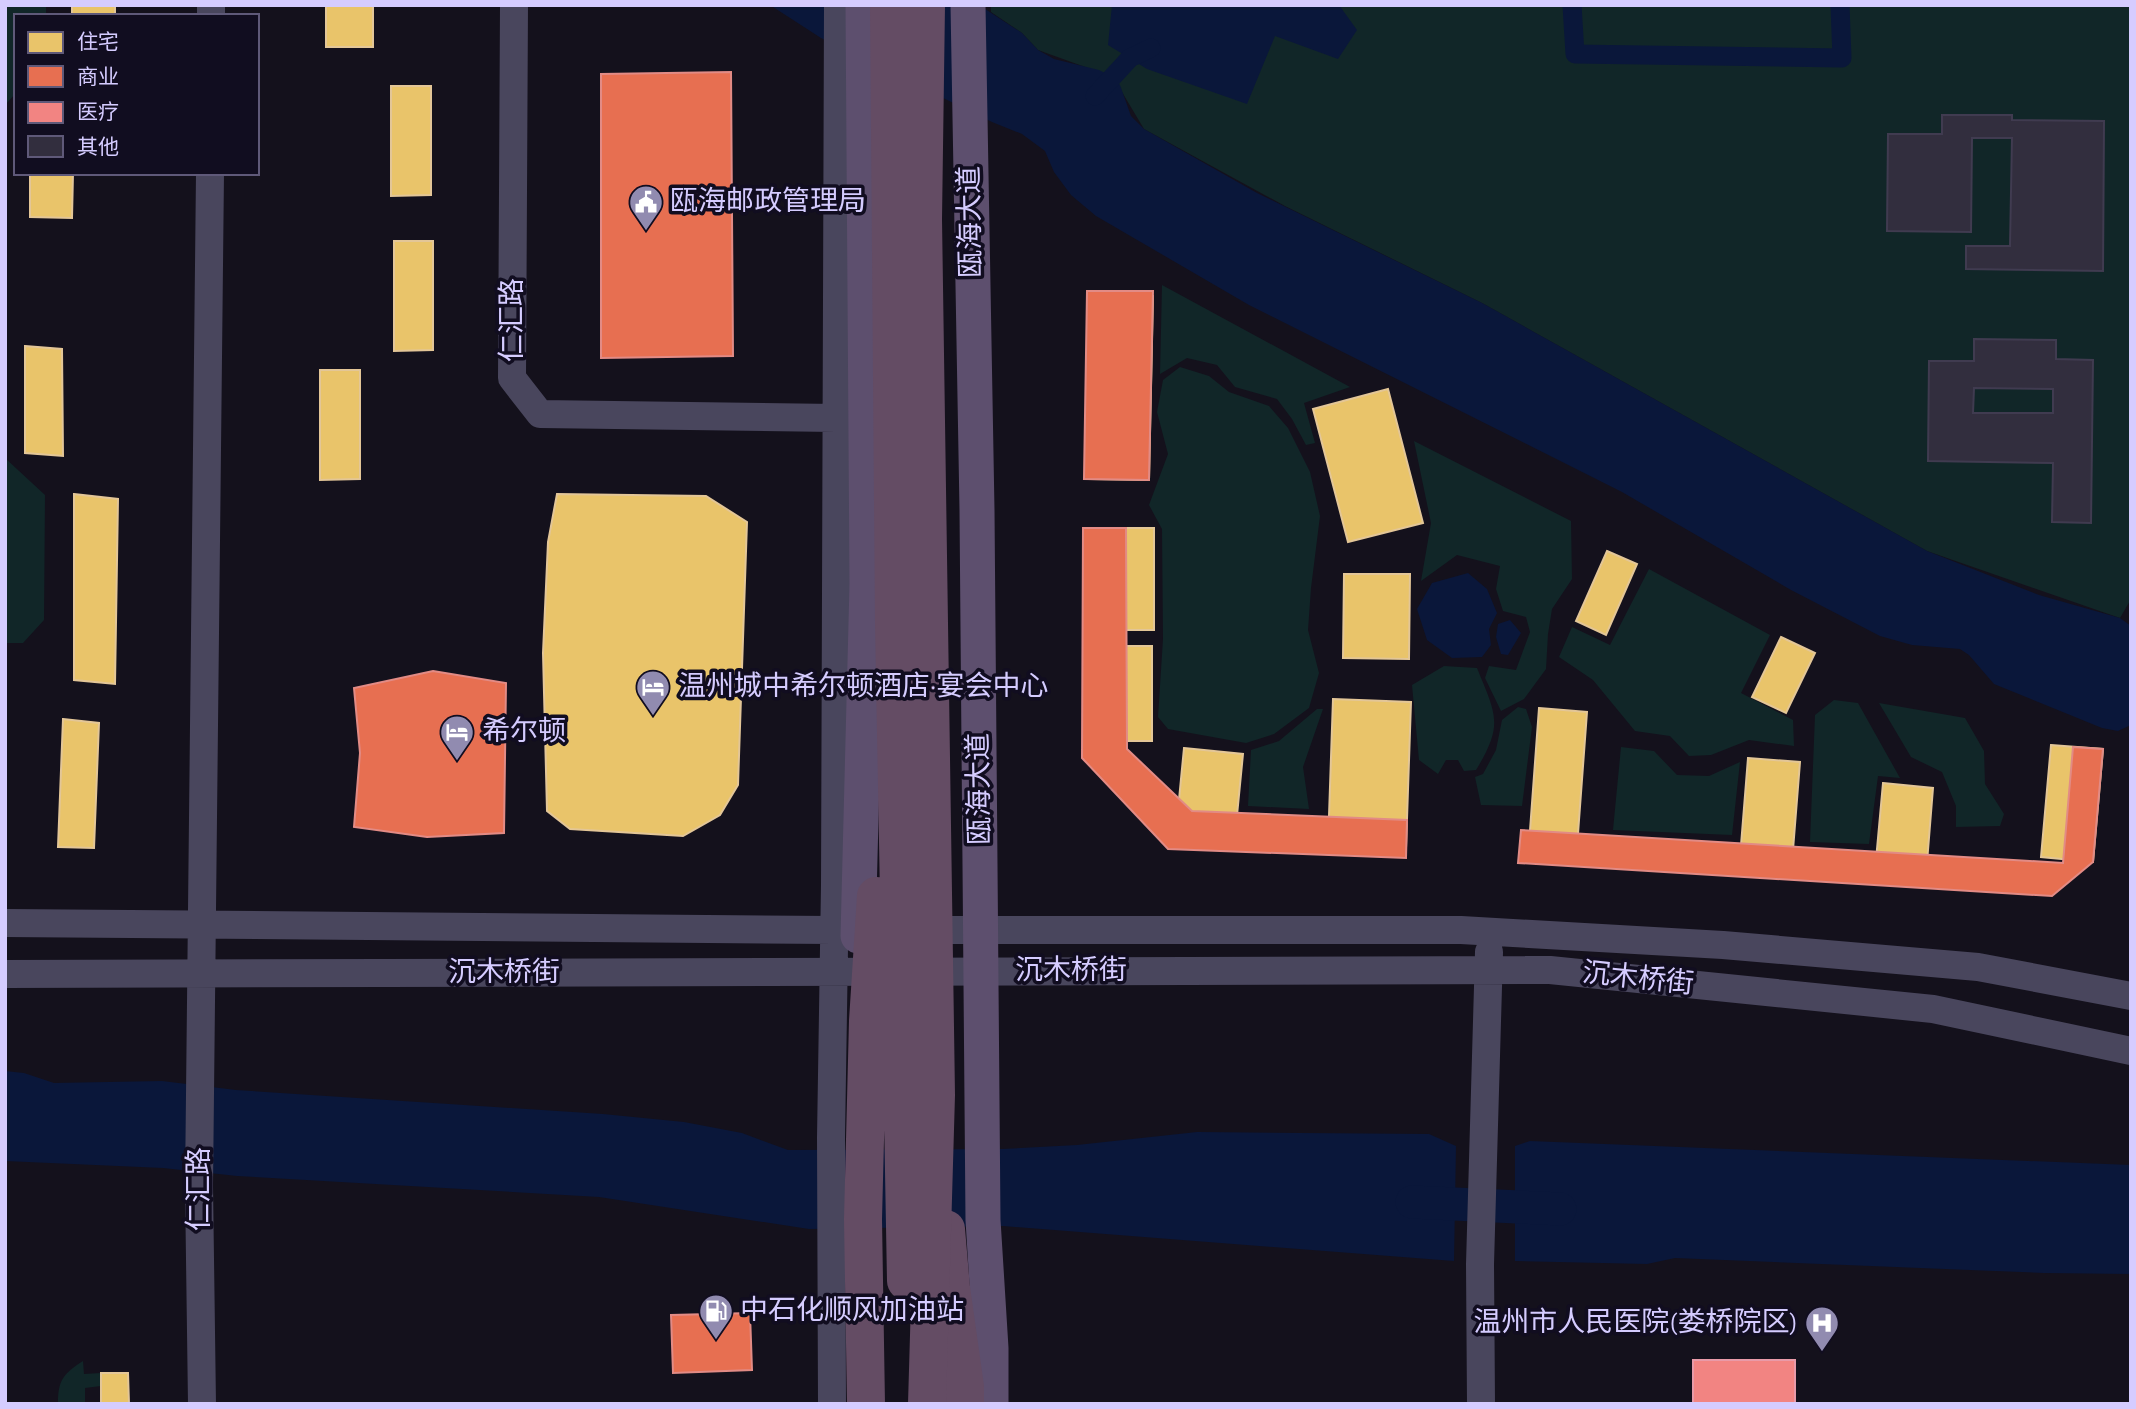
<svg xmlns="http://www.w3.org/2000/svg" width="2136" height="1409" viewBox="0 0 2136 1409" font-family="'Alegreya Sans','Noto Sans SC',sans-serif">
  <rect width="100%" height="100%" fill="#14111c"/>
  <path fill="#112628" d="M5 5H46V16H16V93L5 105Z
    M991 5H2131V599L2120 618 1927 551 1482 303 1285 206 1144 129 1113 77 1038 50 1022 33 991 12Z
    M1162 285 1350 387 1304 403 1315 443 1306 445 1292 419 1277 399 1235 387 1217 365 1187 358 1160 374Z
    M1180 367 1209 376 1229 392 1269 406 1288 428 1310 472 1320 516 1311 588 1308 630 1319 673 1309 708 1274 734 1246 743 1168 729 1158 717 1163 639 1162 529 1149 505 1168 454 1157 412 1163 380Z
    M1414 441 1571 521 1572 579 1552 609 1548 634 1546 669 1524 699 1501 711 1485 678 1489 666 1516 670 1530 632 1526 617 1503 611 1496 589 1500 566 1457 555 1421 581 1431 523Z
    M5 458 45 495 44 620 23 643H5Z
    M1649 569 1770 635 1741 693 1793 720 1794 746 1749 740 1711 755 1689 756 1670 736 1635 731 1593 680 1559 657 1572 627 1610 645Z
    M1444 666 1477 668C1496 715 1504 724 1476 770L1464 771 1458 760H1446L1438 774 1419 760 1412 685Z
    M1834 700 1858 703 1900 778 1878 776 1869 844 1810 842 1815 715Z
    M1879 703 1965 718 1984 751 1985 784 2004 814 2000 826 1956 827V806L1942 772 1911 757Z
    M1518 707 1526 709 1532 727 1522 806 1481 805 1475 777 1483 774 1496 750 1502 720Z
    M1317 709H1323L1303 767 1309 809 1248 806 1251 750 1279 741Z
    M1621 747 1654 751 1677 775 1709 776 1740 762 1732 835 1613 830Z
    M83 1361 84 1374 101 1373V1386L85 1388V1404H58C58 1380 63 1374 83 1361Z"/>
  <path fill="#0a173a" d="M770 5H979L1022 33 1038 50 1054 59 1099 70 1113 77 1120 85 1131 116 1144 129 1257 193 1482 303 1927 551 2039 595 2120 618 2131 626V725L2118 731 2102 728 1994 684 1969 655 1960 649 1912 645 1880 636 1791 590 1622 492 1249 305 1096 216 1071 195 1054 172 1045 151 1022 134 992 122 821 38Z
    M1112 5H1339L1357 30 1338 59 1275 36 1247 104 1147 69 1108 45Z
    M1468 573 1487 589 1497 613 1489 629 1491 645 1482 657 1452 658 1427 640 1417 609 1432 583Z
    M1510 620 1521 633 1508 655 1501 654 1496 637 1498 624Z
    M5 1071 24 1073 54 1083 162 1081 236 1090 603 1114 684 1122 742 1133 788 1150 1002 1149 1077 1145 1197 1132 1429 1134 1456 1146 1454 1261 1003 1226 809 1229 599 1197 237 1176 163 1168 5 1161Z
    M1530 1141 2131 1165V1274L2044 1273 1675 1258 1647 1264 1515 1261V1146Z"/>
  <path fill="#e9c46a" stroke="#e3c697" stroke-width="2" d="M72 5H115V16H72Z
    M326 5H373V47H326Z
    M391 86H431V195L391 196Z
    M30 173H73L72 218 30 217Z
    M394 241H433V350L394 351Z
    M1094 295 1153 296 1149 480 1089 479Z
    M25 346 62 349 63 456 25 453Z
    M320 370H360V479L320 480Z
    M1388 389 1423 523 1348 542 1313 409Z
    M74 494 118 499 115 684 74 680Z
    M557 494 706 496 747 522 738 785 720 815 683 836 570 829 547 811 543 653 548 542Z
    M1091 528H1154V630H1091Z
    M1607 551 1637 564 1606 635 1576 621Z
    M1344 574H1410L1409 659 1343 658Z
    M1781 637 1815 653 1786 713 1752 697Z
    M1095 646H1152V741H1095Z
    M1333 699 1411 702 1406 848 1328 845Z
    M1539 708 1587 712 1577 847 1529 844Z
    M63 719 99 723 94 848 58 847Z
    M2051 745 2103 749 2093 862 2041 857Z
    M1184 748 1243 754 1234 846 1175 841Z
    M1748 758 1800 762 1791 875 1739 870Z
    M1883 783 1933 788 1926 875 1875 871Z
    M101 1373H128L129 1404H101Z"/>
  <path fill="#e76f51" stroke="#e28b85" stroke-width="2" d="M731 72 733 356 601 358V74Z
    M1087 291H1153L1149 480 1084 479Z
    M1083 528H1126L1127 749 1192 811 1407 820 1406 858 1168 849 1082 758Z
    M433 671 506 683 504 833 427 837 354 827 360 753 354 688Z
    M2073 747 2103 749 2093 862 2052 896 1518 863 1521 830 2063 863Z
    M750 1313 752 1370 673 1373 671 1315Z"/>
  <path fill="#f28482" stroke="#e99aa8" stroke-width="2" d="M1693 1360H1795V1404H1693Z"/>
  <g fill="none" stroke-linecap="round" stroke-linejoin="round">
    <path stroke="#0a173a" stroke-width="19" d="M1572 5 1575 54 1842 58 1840 5
      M1095 96 1130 58 1151 48"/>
    <path stroke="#0a173a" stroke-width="33" d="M1412 1202 1560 1209"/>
  </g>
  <path fill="#322e3e" stroke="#403b50" stroke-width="2" fill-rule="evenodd" d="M1942 115H2012V120L2104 121 2103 271 1966 269V246H2010L2012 138H1972L1971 232 1887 231 1888 134H1942Z
    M1974 339 2056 340V359L2093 360 2091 523 2052 522 2053 463 1928 461 1929 361H1974ZM1974 388 2053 389V413H1973Z"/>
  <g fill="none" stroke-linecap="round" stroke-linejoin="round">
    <path stroke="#49465d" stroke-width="28" d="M514 5 512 378 540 414 836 418
      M211 16V5
      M5 923 833 930H1461L1723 945 1978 967 2131 996
      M5 974 1550 970 1933 1009 2131 1051
      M202 1404 199 1186 210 173
      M832 1404 831 1138 835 885 838 5
      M1481 1404 1480 1264 1489 952"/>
    <path stroke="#5d4f6e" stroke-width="35" d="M968 5 977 510 983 1220 991 1348V1404
      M858 936 867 584 863 5"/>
    <path stroke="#644c64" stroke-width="38" d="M946 1229 951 1288 965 1387V1404"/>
    <path stroke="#644c64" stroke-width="38" d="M889 5 894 622 906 1281
      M926 5 923 219 936 1095 927 1404
      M866 1404 863 1219 868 1021 876 896"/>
  </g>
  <defs>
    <g id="civic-pin" transform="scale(1.75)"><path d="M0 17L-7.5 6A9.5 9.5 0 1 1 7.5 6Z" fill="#918bb0" stroke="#110d20"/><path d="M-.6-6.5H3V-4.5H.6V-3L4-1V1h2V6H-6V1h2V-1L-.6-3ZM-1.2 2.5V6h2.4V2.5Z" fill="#fff"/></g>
    <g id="hotel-pin" transform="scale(1.75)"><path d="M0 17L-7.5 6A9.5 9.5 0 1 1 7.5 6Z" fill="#918bb0" stroke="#110d20"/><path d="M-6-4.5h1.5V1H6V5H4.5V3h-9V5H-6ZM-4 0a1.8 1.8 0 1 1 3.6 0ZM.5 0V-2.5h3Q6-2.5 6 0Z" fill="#fff"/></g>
    <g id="fuel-pin" transform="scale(1.75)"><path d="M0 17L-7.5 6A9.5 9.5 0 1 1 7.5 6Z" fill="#918bb0" stroke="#110d20"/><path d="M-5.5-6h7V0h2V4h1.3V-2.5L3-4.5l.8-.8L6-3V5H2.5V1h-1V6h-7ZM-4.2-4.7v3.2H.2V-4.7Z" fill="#fff"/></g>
    <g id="hospital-pin" transform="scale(1.75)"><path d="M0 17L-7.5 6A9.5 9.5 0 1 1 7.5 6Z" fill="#918bb0" stroke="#110d20"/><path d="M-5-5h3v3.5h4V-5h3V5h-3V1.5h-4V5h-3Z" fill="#fff"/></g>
  </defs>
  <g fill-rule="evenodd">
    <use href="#civic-pin" x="646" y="202"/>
    <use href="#hotel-pin" x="653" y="687"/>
    <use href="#hotel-pin" x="457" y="732"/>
    <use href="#fuel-pin" x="716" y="1311"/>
    <use href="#hospital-pin" x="1822" y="1323"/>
  </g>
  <g text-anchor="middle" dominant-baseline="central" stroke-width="7" stroke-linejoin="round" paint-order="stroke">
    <g font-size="28" fill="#d5ccff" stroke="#110d20" text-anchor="start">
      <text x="670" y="202">瓯海邮政管理局</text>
      <text x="678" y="687">温州城中希尔顿酒店·宴会中心</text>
      <text x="482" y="732">希尔顿</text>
      <text x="740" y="1311">中石化顺风加油站</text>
      <text x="1798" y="1323" text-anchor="end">温州市人民医院(娄桥院区)</text>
    </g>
    <g font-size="28" fill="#d5ccff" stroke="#110d20">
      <text transform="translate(971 222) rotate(-91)">瓯海大道</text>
      <text transform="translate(513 320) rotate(-90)">仁汇路</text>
      <text transform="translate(980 789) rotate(-91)">瓯海大道</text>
      <text x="1071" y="971">沉木桥街</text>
      <text x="504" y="973">沉木桥街</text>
      <text transform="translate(1638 979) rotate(6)">沉木桥街</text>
      <text transform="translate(200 1189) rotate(-90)">仁汇路</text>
    </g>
  </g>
  <rect width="2136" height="1409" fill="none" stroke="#d5ccff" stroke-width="14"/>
  <rect x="14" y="14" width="245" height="161" fill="#110d20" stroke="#5f5979" stroke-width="2"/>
  <rect x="28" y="32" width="35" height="21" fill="#e9c46a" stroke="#5f5979" stroke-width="2"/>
  <text x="77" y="49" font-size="21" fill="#d5ccff">住宅</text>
  <rect x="28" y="66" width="35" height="21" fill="#e76f51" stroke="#5f5979" stroke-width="2"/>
  <text x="77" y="84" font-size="21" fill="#d5ccff">商业</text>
  <rect x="28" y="102" width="35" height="21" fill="#f28482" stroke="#5f5979" stroke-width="2"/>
  <text x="77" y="119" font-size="21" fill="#d5ccff">医疗</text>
  <rect x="28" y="136" width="35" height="21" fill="#322e3e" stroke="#5f5979" stroke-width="2"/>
  <text x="77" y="154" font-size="21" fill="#d5ccff">其他</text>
</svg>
